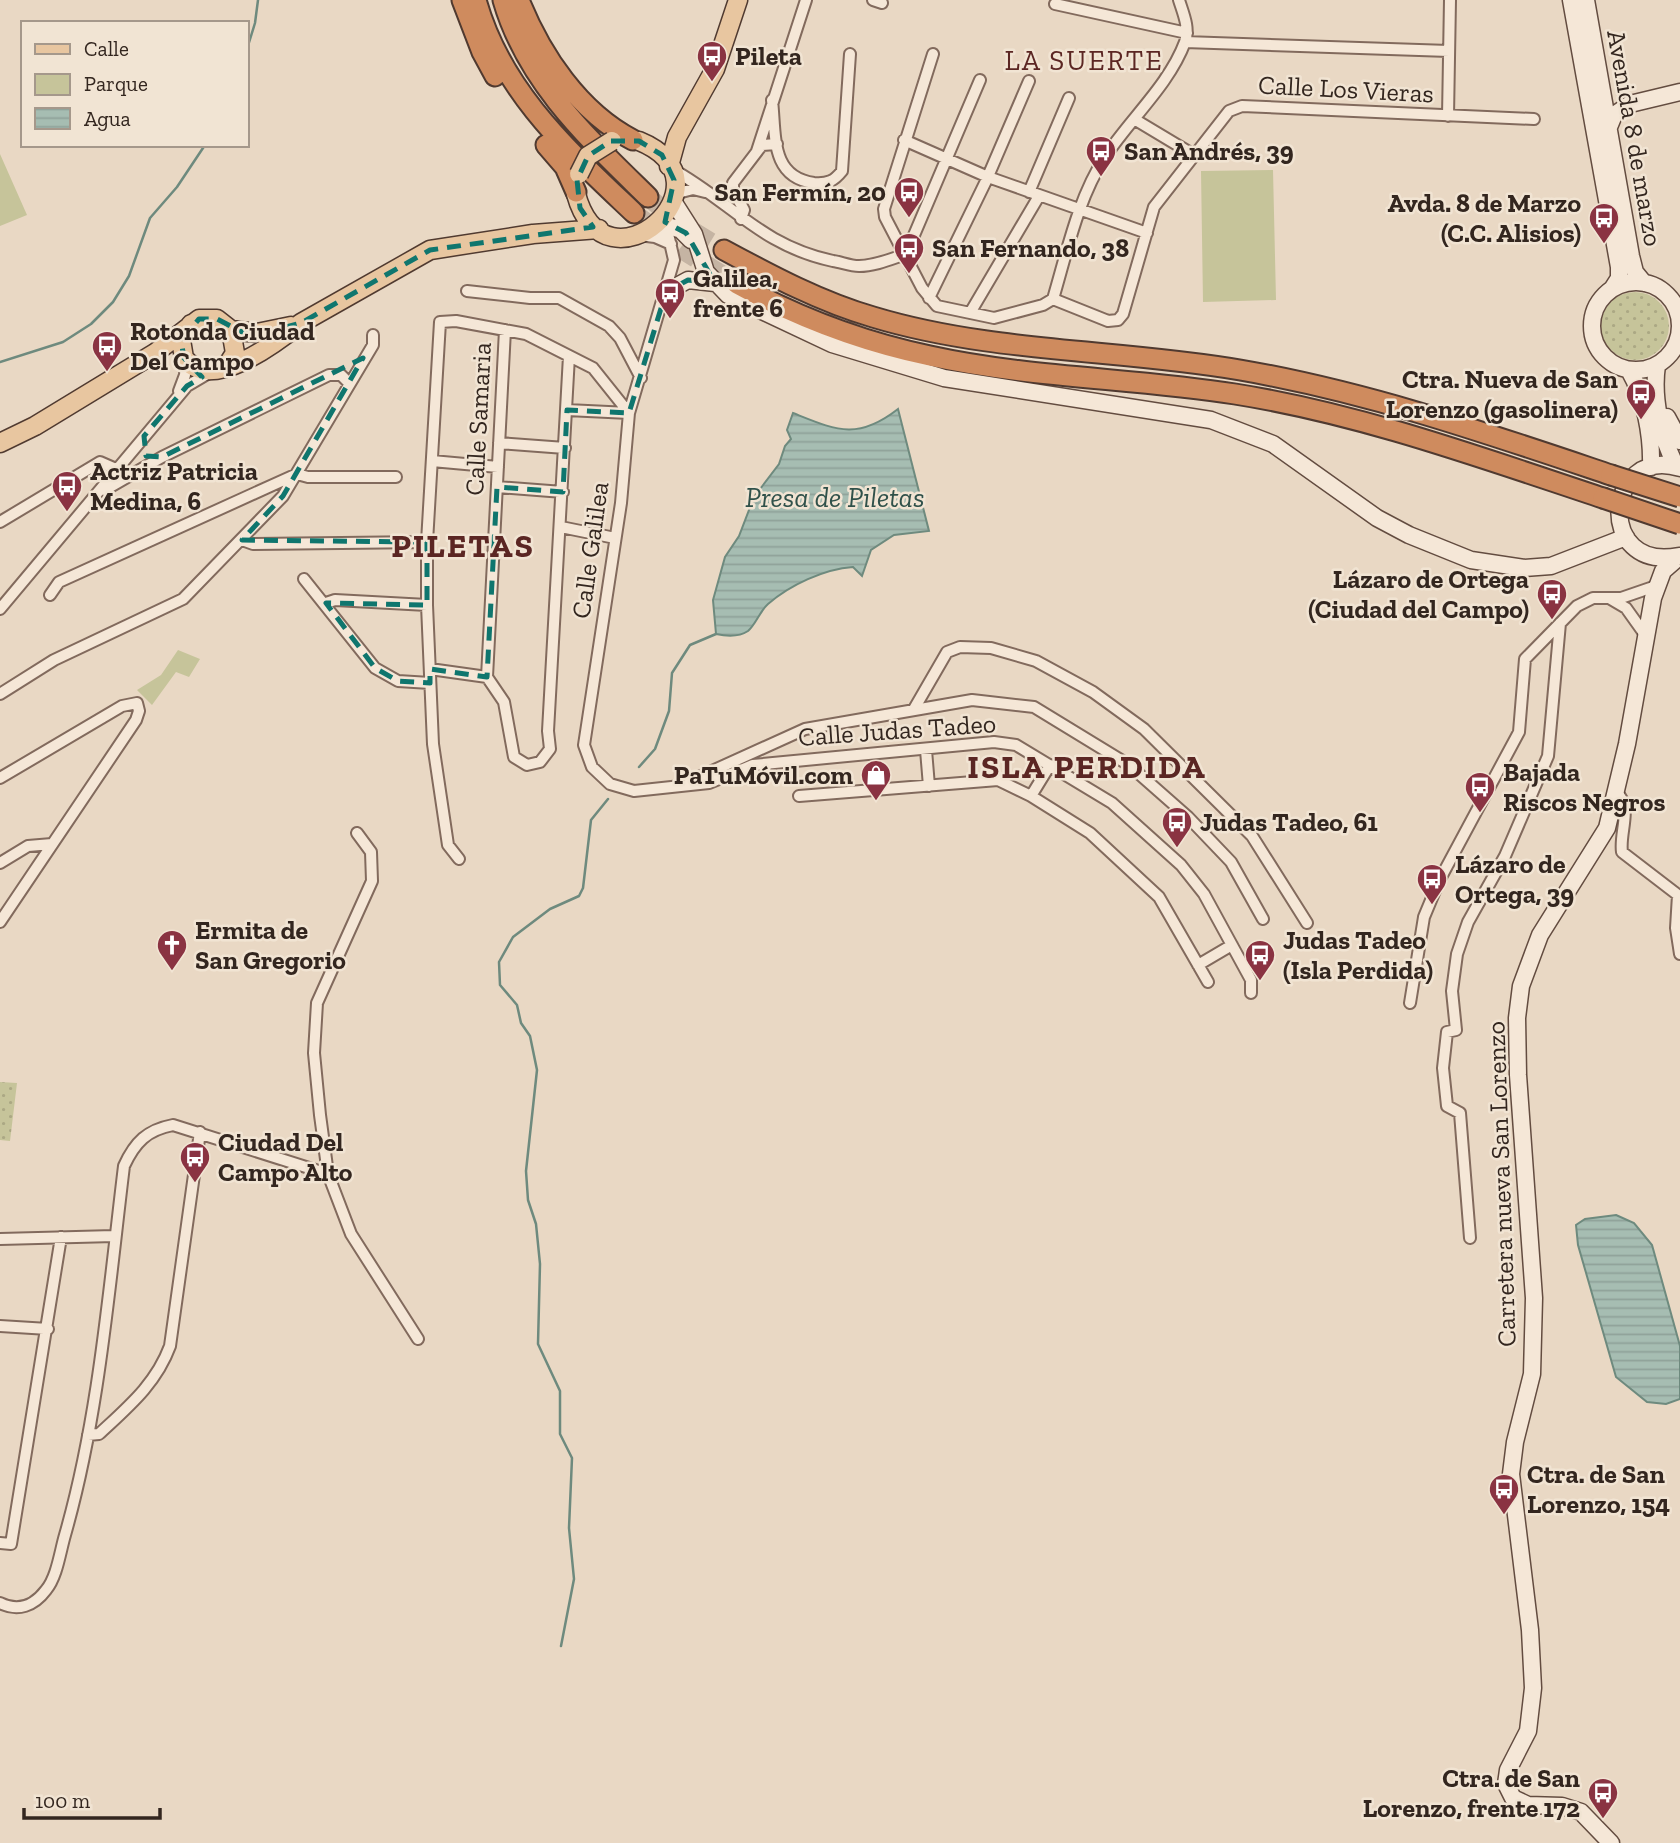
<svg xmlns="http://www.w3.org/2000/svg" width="1680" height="1843" viewBox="0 0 1680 1843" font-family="'Zilla Slab',serif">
  <defs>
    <pattern id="grass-dots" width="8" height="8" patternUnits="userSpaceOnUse" patternTransform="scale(1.75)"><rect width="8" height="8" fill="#c6c49a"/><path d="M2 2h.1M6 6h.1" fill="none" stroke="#aba884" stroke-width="1.8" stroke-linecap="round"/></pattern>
    <pattern id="water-rules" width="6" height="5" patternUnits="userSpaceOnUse" patternTransform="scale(1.75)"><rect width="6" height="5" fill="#a6bdb2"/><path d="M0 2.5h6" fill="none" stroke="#8fa299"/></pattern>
  </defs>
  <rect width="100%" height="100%" fill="#e9d8c4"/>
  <path fill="url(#grass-dots)" d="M1601 326a34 34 0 1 1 68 0a34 34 0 1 1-68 0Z
    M0 1082 17 1083 10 1141 0 1140Z"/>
  <path fill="#c6c49a" d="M0 154 27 215 0 226Z
    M1273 170 1276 300 1203 302 1201 171Z
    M178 650 200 659 189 677 176 672 152 705 137 690 161 675Z"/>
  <path fill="url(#water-rules)" stroke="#6e8a7e" stroke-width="2" d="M898 409 929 531 894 535 871 550 862 576 853 567C824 569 790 585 768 604 760 611 756 624 748 631 739 637 725 636 716 634L713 600 725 557 739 536 754 497 779 464 785 446 791 439 787 430 793 413C836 430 857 441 898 409Z
    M1616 1215 1634 1223 1652 1245 1680 1346V1399L1666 1404 1647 1402 1616 1377 1578 1245 1576 1225 1585 1219Z"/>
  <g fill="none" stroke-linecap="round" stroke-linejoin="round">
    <path stroke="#6e8a7e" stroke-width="2.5" d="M247 49 255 23 258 0
      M0 362 63 342 91 324 113 302 129 276 150 218 177 187 205 145
      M639 767 655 749 669 711 672 673 690 645 716 634
      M561 1646 574 1579 569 1528 572 1458 560 1434V1391L538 1344 540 1264 536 1224 528 1200 526 1171 537 1070 530 1036 521 1023 517 1005 500 985 499 962 513 937 550 909 579 896 583 888 591 820 608 799"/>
    <path stroke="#c5b4a3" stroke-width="19" stroke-dasharray="19 10" stroke-linecap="butt" d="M648 197 681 224 724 250
      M634 213 684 251 737 284"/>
    <g stroke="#826a5d" stroke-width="14">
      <path id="street" d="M873 0 882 3
        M1055 4 1187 33
        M1185 42 1449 51
        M933 54 884 209 885 217 922 288 937 306 994 318 1043 305 1053 299
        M772 100C776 135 770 177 814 183 828 184 834 181 842 171L850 54
        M1448 116 1450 0
        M1134 119 1194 155
        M904 140 988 177 1147 233
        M757 151 806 0
        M670 168C731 201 759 245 833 261 841 262 850 266 859 266 875 266 891 259 906 254L980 80
        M1029 192 1069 98
        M674 194 693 189 705 192
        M741 219 744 210 733 190V183L762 145 777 144
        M657 225 669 238 674 260 629 413 621 503 584 745 592 767 610 784 634 791 709 783 753 765 994 742 1016 745 1112 803 1181 865 1204 894 1251 980V993
        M638 235 655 237 671 244
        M467 291 530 298H559L609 326 620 338 641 378
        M929 298 986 181 1029 81
        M1053 299 1108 321 1118 320 1123 314 1154 207 1229 111 1242 106 1534 119
        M1053 299C1067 252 1078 198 1105 157 1130 119 1169 85 1185 42 1190 28 1183 13 1179 0
        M970 313 1039 196
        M1679 320H1680
        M1679 335H1680
        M179 391 185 375 186 361
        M567 410 629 413
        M499 443 565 448
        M432 461 498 467
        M497 487 563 492
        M105 490 162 457 329 375H341L349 383
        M0 522 100 462 116 469
        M561 527 615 538
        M242 540 253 544 427 542
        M304 579 375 668 398 681 430 683
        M50 595 59 582 297 474 308 477H396
        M1609 598 1626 608 1646 636
        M326 603 335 600 427 605
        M0 609 187 386 209 373
        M430 669 487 677 504 702 514 757 527 765 540 762 550 749 548 731 569 356
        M487 677 505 330
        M0 694 54 660 183 599 283 496 373 345V335
        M914 709 947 652 960 647 991 648 1036 661 1093 692 1144 729 1252 836 1307 923
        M926 750 929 786
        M0 778 122 706 137 703 139 711 136 720 0 922
        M690 781 805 729 972 700 1034 707 1129 765 1188 817 1231 862 1263 919
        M1617 793C1633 807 1619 833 1622 852L1678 895 1676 928 1680 954
        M799 796 998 780 1031 796 1090 833 1159 897 1208 982
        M1031 796 1050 765
        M357 833 371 852 372 881 317 1003 314 1053 320 1115 328 1174 351 1234 418 1339
        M459 859 448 845 433 744 427 605V542L440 322 456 321 526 334 593 368 629 413
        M0 863 28 846 52 844
        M1198 965 1232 945
        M1410 1003 1424 917 1439 881 1519 732 1525 659 1577 606 1593 598H1621L1653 587
        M1470 1238 1460 1113 1447 1106 1443 1068 1447 1032 1456 1030 1452 991 1457 954 1468 922 1505 856 1548 756 1560 623
        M0 1239 114 1236
        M0 1326 48 1329
        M88 1435 99 1434C128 1407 156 1384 170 1346L200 1132
        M0 1543 11 1544 61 1237
        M0 1603C18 1612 34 1606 46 1590 57 1577 60 1552 65 1535 99 1416 109 1288 124 1166 135 1142 147 1130 173 1125L328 1174"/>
    </g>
    <g stroke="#634c40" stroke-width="19">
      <path id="secondary" d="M1571 0 1619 267V278L1612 289
        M1586 0 1631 256 1635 272 1644 283
        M1607 132 1614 115 1630 104 1680 92
        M673 201 694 234 706 272 728 295 832 344 944 378 1211 420 1273 444 1377 518 1409 535 1471 560 1524 568 1551 566 1626 537
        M659 223 681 230 691 240
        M1592 326a44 44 0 1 1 88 0a44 44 0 1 1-88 0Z
        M666 292 688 280 715 283
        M1657 365C1652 398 1661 437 1676 466
        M1629 370C1645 398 1652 435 1651 467
        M1667 417 1680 441
        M1679 556C1594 573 1605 444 1680 468
        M1611 1843 1581 1812 1562 1806 1528 1805 1513 1798 1506 1784 1508 1770 1528 1731 1533 1688 1530 1630 1511 1474 1515 1442 1532 1374 1534 1298 1518 1075 1517 1018 1521 986 1540 935 1607 828 1627 744 1653 598 1663 571 1680 556"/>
    </g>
    <g stroke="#503a30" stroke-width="21">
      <path id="primary" d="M669 166 677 137 715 69 738 0
        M576 194C605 302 740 182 639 141
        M191 324 181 340 184 358C211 393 276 343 301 323L430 250 533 234 599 229
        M231 330 257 333 291 326
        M0 443 35 426 155 353 199 319H217L231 330 235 353 226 367"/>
    </g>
    <g stroke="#503a30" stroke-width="23">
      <path id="highway" d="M462 0 482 52 495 76
        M476 0C501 91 569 151 634 213
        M503 0C527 83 589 139 648 197
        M519 0C541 55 579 112 633 140
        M546 145 565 167 576 192
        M724 250C772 276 821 302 873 317 992 353 1119 349 1240 370 1368 392 1489 434 1611 475
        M737 284C797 317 863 342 930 356 1030 378 1134 378 1235 394 1361 414 1482 458 1603 498"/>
    </g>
    <use href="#street" stroke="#f5e7d7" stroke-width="10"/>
    <use href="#secondary" stroke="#f5e7d7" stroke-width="16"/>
    <use href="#primary" stroke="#e8c6a0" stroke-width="18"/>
    <use href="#highway" stroke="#cf8b5e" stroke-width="19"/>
    <g stroke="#503a30" stroke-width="21" stroke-linecap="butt">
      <path id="primary-bridge" d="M579 174 588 156 612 141"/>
    </g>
    <g stroke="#503a30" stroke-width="23" stroke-linecap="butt">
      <path id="highway-bridge" d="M1611 475 1680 497
        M1603 498 1680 524"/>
    </g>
    <use href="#primary-bridge" stroke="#e8c6a0" stroke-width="18"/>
    <use href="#highway-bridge" stroke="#cf8b5e" stroke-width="19"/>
  </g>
  <path fill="none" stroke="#0f766e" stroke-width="5" stroke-dasharray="14 9" stroke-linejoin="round" d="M611 141H639L662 155 674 180 665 222 686 233 715 283 688 280 666 292 629 413 567 410 563 492 497 487 487 677 430 669V683L398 681 375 668 326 603 427 605V542L242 540 283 496 363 358 162 457 146 456 144 436 187 386 202 377 184 358 181 340 199 319H217L242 332 271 331 301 323 430 250 593 227 580 208 577 180 588 156Z"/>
  <defs>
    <g id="bus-pin" transform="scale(1.575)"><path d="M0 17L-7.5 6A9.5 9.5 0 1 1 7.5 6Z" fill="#8a3342" stroke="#f1e4d3"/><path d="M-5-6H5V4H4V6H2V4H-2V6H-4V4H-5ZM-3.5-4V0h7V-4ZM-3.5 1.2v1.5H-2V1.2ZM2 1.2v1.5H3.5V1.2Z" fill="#fff"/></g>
    <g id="shop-pin" transform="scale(1.575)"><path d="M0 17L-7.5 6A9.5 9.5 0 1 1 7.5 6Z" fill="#8a3342" stroke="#f1e4d3"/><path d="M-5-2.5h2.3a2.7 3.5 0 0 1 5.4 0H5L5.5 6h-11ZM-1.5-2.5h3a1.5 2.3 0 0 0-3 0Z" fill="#fff"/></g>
    <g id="church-pin" transform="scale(1.575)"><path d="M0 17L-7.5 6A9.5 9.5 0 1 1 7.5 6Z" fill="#8a3342" stroke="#f1e4d3"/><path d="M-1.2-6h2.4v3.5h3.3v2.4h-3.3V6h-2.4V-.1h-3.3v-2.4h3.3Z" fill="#fff"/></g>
  </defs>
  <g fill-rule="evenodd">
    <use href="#bus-pin" x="712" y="56"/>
    <use href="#bus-pin" x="1101" y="151"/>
    <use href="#bus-pin" x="909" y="192"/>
    <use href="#bus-pin" x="1604" y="218"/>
    <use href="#bus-pin" x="909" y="248"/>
    <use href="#bus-pin" x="670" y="293"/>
    <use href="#bus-pin" x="107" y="346"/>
    <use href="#bus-pin" x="1641" y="394"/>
    <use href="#bus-pin" x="67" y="486"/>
    <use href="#bus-pin" x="1552" y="594"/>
    <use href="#shop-pin" x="876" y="775"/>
    <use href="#bus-pin" x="1480" y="787"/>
    <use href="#bus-pin" x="1177" y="822"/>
    <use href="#bus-pin" x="1432" y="879"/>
    <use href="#church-pin" x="172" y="945"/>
    <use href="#bus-pin" x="1260" y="955"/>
    <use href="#bus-pin" x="195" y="1157"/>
    <use href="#bus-pin" x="1504" y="1489"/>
    <use href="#bus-pin" x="1603" y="1793"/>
  </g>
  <g text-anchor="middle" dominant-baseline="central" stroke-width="5" stroke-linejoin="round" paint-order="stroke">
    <g font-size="26" font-weight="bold" fill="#33261f" stroke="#f1e4d3" text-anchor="start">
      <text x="735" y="56">Pileta</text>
      <text x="1124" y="151">San Andrés, 39</text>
      <text x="886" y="192" text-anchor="end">San Fermín, 20</text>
      <text x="1581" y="203" text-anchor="end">Avda. 8 de Marzo<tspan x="1581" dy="30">(C.C. Alisios)</tspan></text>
      <text x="932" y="248">San Fernando, 38</text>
      <text x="693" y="278">Galilea,<tspan x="693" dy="30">frente 6</tspan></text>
      <text x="130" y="331">Rotonda Ciudad<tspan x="130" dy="30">Del Campo</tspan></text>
      <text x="1618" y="379" text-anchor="end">Ctra. Nueva de San<tspan x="1618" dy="30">Lorenzo (gasolinera)</tspan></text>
      <text x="90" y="471">Actriz Patricia<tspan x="90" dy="30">Medina, 6</tspan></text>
      <text x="1529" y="579" text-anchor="end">Lázaro de Ortega<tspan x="1529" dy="30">(Ciudad del Campo)</tspan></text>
      <text x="1503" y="772">Bajada<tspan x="1503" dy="30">Riscos Negros</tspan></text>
      <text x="853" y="775" text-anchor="end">PaTuMóvil.com</text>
      <text x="1200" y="822">Judas Tadeo, 61</text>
      <text x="1455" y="864">Lázaro de<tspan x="1455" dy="30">Ortega, 39</tspan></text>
      <text x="195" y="930">Ermita de<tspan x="195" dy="30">San Gregorio</tspan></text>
      <text x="1283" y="940">Judas Tadeo<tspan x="1283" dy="30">(Isla Perdida)</tspan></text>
      <text x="218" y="1142">Ciudad Del<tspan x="218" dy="30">Campo Alto</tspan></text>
      <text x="1527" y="1474">Ctra. de San<tspan x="1527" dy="30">Lorenzo, 154</tspan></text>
      <text x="1580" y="1778" text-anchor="end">Ctra. de San<tspan x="1580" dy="30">Lorenzo, frente 172</tspan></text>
    </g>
    <g font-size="26" fill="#33261f" stroke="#f1e4d3">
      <text transform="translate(1346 89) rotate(3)">Calle Los Vieras</text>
      <text transform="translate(1635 138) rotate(80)">Avenida 8 de marzo</text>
      <text transform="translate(478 419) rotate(-87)">Calle Samaria</text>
      <text transform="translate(590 550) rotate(-82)">Calle Galilea</text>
      <text transform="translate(897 730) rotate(-4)">Calle Judas Tadeo</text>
      <text transform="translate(1501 1184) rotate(-92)">Carretera nueva San Lorenzo</text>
    </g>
    <g font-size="28" letter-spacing="2" fill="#5b2623" stroke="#f1e4d3">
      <text x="1084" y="60">LA SUERTE</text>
    </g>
    <g font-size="28" font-style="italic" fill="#30514a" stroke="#f1e4d3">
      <text x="835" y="497">Presa de Piletas</text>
    </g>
    <g font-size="33" font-weight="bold" letter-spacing="2" fill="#5b2623" stroke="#f1e4d3">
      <text x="463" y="545">PILETAS</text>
      <text x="1087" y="766">ISLA PERDIDA</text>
    </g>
  </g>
  <rect x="21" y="21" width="228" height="126" fill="#f1e4d3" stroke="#a5988b" stroke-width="2"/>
  <rect x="35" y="44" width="35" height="10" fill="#e8c6a0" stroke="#a5988b" stroke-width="2"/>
  <text x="84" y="56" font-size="21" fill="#33261f">Calle</text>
  <rect x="35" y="74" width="35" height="21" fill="#c6c49a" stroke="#a5988b" stroke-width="2"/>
  <text x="84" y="91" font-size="21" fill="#33261f">Parque</text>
  <rect x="35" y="108" width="35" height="21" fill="url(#water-rules)" stroke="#a5988b" stroke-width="2"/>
  <text x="84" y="126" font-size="21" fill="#33261f">Agua</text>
  <path d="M24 1808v10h136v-10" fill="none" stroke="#33261f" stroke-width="3.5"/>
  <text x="35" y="1808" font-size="21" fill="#33261f" stroke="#f1e4d3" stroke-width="5" paint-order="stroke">100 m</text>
</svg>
